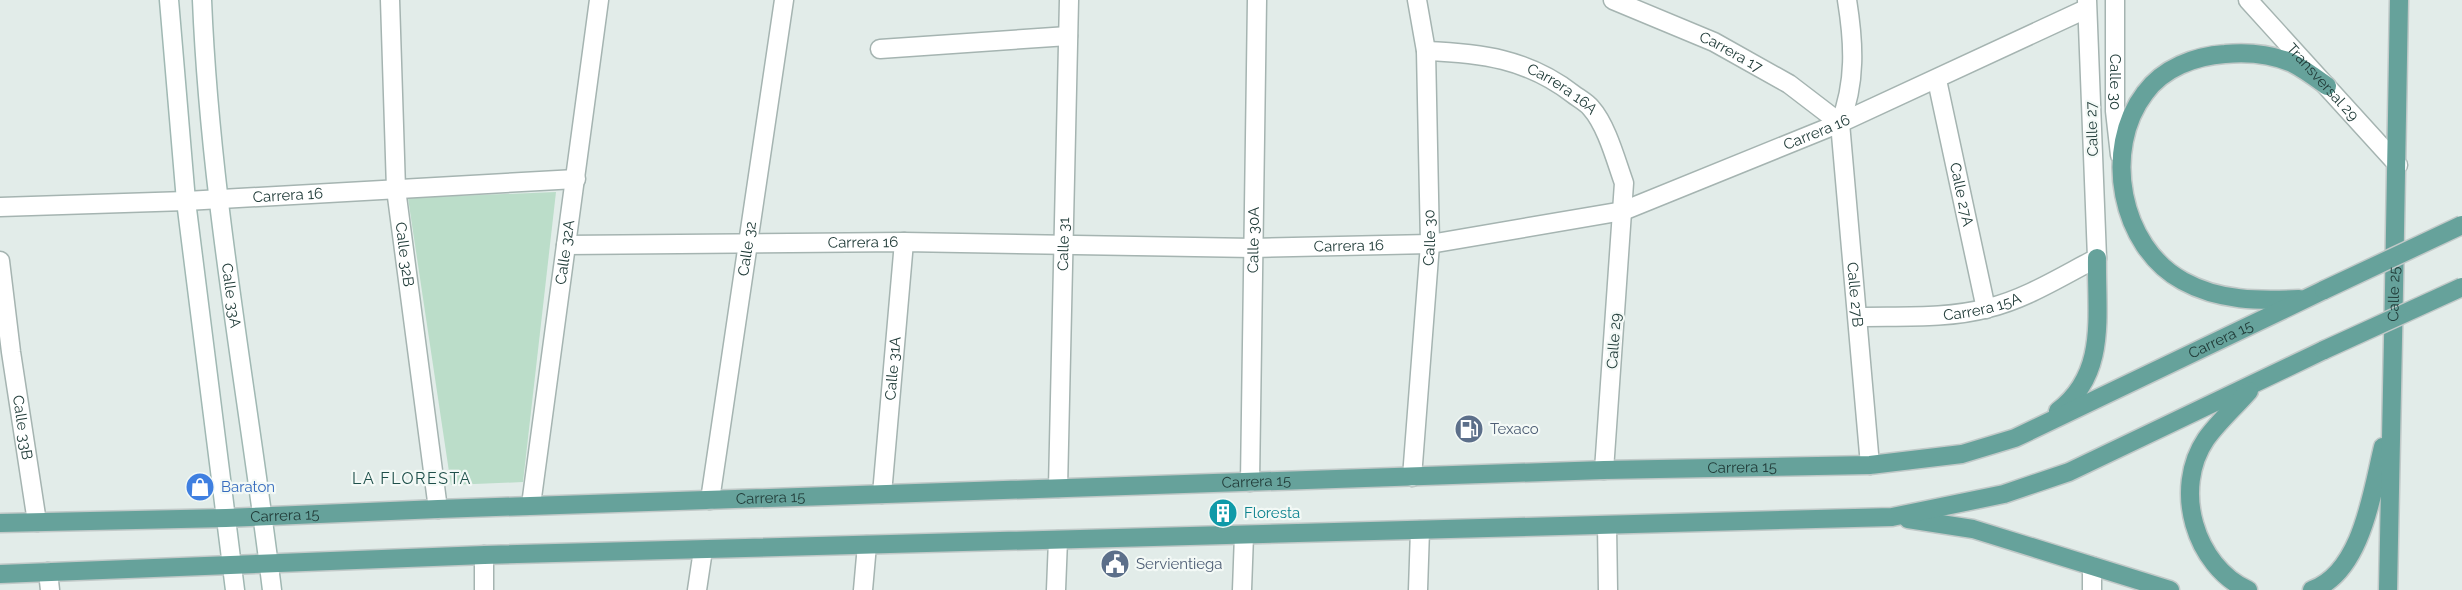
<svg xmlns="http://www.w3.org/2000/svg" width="2462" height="590" viewBox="0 0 2462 590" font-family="Raleway,sans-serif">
  <rect width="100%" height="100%" fill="#e2ece9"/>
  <path fill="#bbddc9" d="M556 192 523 482 451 485 408 198Z"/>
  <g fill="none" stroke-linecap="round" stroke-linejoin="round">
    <g stroke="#a5b4b1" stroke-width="21">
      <g id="minor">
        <path id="s1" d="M390 0 396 189 438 509"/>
        <path id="s2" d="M1613 0 1714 42 1789 84 1840 123"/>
        <path id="s3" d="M1847 0C1854 43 1856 83 1840 123L1870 465"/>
        <path d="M880 49 1068 36"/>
        <path id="s4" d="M1426 51C1481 53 1528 59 1573 94 1578 98 1586 102 1591 108 1607 126 1616 161 1624 183L1604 470"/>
        <path id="s5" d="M1937 80 1986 309"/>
        <path id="s6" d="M186 201 576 179"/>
        <path id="s7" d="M566 245 904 242 1253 248 1430 244 1623 211 1840 123 2086 9"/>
        <path id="s8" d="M0 261 11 352 37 522"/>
        <path id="s9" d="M1859 317C1901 316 1947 319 1988 308 2026 299 2062 276 2097 258L2087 0"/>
        <path id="s10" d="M1412 477 1430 244 1426 51 1417 0"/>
        <path id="s11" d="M1250 482 1257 0"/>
        <path id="s12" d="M1058 488 1069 0"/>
        <path id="s13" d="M882 494 904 242"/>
        <path id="s14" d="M710 500 784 0"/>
        <path id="s15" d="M531 505 599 0"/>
        <path d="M1607 526 1608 590"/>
        <path d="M484 555V590"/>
        <path d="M48 572 50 590"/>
        <path d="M697 590 703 550"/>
        <path d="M863 590 867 545"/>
        <path d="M1056 590 1058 540"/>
        <path d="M1242 590 1244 535"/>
        <path d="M1418 590 1420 530"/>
        <path d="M2092 590V566"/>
      </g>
    </g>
    <g stroke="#a5b4b1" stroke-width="21">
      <g id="tertiary">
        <path id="s16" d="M2115 0V111L2120 155"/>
        <path id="s17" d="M2248 0 2398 165"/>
        <path d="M0 207 186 201"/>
      </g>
    </g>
    <g stroke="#a0b8b3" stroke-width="21">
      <g id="secondary">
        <path d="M169 0 186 201 235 590"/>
        <path id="s18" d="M202 0C210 198 248 393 272 590"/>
      </g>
    </g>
    <g stroke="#c1c9c8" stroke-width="21">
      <g id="primary">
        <path d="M2299 299C2259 301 2219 301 2183 281 2120 247 2102 149 2145 93 2163 68 2195 56 2225 54 2247 52 2271 54 2292 63 2304 69 2316 78 2327 86"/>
        <path d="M2058 411C2108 373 2096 315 2097 258"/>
        <path d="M1908 519 1973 529 2170 590"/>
        <path id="s19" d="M0 523 226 518 438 509 1604 470 1870 465 1962 454 2015 438 2324 290"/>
        <path d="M0 574 484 555 1892 517 2004 494 2069 472 2324 350"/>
        <path d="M2248 590C2195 566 2172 489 2206 439 2218 422 2235 407 2249 391"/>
        <path d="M2312 590C2362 572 2372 492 2383 447"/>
        <path id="s20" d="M2388 590C2391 393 2397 197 2399 0"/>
      </g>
    </g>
    <use href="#minor" stroke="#fff" stroke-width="18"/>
    <use href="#tertiary" stroke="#fff" stroke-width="18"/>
    <use href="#secondary" stroke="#fff" stroke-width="18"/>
    <use href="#primary" stroke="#66a29b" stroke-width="18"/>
    <g stroke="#c1c9c8" stroke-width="21" stroke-linecap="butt">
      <path id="primary-bridge" d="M2324 290 2462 225
        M2324 350 2462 287"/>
    </g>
    <use href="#primary-bridge" stroke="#66a29b" stroke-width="18"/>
  </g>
  <defs>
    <g id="fuel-disc" transform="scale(1.5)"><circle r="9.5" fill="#5c6f8a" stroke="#f3f9f6"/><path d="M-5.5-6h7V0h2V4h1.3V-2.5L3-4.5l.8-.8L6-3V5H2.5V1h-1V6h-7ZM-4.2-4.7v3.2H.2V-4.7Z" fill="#fff"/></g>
    <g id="shop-disc" transform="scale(1.5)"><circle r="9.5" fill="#3f7fe0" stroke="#f3f9f6"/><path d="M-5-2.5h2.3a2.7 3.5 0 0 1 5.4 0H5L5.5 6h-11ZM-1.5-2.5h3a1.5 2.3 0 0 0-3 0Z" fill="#fff"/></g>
    <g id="building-disc" transform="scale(1.5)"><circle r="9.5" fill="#0f9aa8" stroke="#f3f9f6"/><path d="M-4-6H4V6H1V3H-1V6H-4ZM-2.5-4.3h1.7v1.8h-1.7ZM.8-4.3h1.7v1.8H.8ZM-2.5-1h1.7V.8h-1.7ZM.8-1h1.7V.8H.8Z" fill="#fff"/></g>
    <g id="civic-disc" transform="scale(1.5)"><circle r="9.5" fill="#5c6f8a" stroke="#f3f9f6"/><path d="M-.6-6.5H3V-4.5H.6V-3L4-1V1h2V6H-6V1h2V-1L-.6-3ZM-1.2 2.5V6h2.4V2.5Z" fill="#fff"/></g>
  </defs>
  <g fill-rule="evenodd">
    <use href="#fuel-disc" x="1469" y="429"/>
    <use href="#shop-disc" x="200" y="487"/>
    <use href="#building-disc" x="1223" y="513"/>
    <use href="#civic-disc" x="1115" y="564"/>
  </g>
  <g text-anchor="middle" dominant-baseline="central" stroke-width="4.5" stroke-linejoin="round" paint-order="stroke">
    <g font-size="15" fill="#223d3a" stroke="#f3f9f6">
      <text stroke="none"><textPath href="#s2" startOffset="129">Carrera 17</textPath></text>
      <text stroke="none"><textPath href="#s17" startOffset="111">Transversal 29</textPath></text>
      <text stroke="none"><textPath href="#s16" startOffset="82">Calle 30</textPath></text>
      <text stroke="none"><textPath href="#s4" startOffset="144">Carrera 16A</textPath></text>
      <text transform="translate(2092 129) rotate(-92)">Calle 27</text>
      <text stroke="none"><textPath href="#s7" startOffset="1269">Carrera 16</textPath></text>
      <text stroke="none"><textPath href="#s5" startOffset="117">Calle 27A</textPath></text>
      <text stroke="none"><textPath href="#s6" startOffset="102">Carrera 16</textPath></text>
      <text stroke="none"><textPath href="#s10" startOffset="240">Calle 30</textPath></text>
      <text stroke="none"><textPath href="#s11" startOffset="242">Calle 30A</textPath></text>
      <text stroke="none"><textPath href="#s7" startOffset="297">Carrera 16</textPath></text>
      <text stroke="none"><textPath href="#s12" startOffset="244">Calle 31</textPath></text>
      <text stroke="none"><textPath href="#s7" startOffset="783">Carrera 16</textPath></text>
      <text stroke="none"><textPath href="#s14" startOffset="254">Calle 32</textPath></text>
      <text stroke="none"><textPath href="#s15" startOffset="255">Calle 32A</textPath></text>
      <text stroke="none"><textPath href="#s1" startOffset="255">Calle 32B</textPath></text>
      <text stroke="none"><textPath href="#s3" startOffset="297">Calle 27B</textPath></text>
      <text stroke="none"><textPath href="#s20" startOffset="296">Calle 25</textPath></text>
      <text stroke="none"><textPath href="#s18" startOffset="297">Calle 33A</textPath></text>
      <text stroke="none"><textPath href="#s9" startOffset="124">Carrera 15A</textPath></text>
      <text stroke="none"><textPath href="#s19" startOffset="2247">Carrera 15</textPath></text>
      <text transform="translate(1614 341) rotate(-86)">Calle 29</text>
      <text stroke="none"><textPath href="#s13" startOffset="126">Calle 31A</textPath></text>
      <text stroke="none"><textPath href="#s8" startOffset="168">Calle 33B</textPath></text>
      <text stroke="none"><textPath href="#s19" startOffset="1743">Carrera 15</textPath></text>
      <text stroke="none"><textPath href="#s19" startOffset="1257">Carrera 15</textPath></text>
      <text stroke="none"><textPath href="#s19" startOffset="771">Carrera 15</textPath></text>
      <text stroke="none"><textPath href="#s19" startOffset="285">Carrera 15</textPath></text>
    </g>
    <g font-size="15" fill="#4e5e75" stroke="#f3f9f6" text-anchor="start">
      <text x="1490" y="429">Texaco</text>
      <text x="1136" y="564">Servientiega</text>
    </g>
    <g font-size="15" fill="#366cbe" stroke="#f3f9f6" text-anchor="start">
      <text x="221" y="487">Baraton</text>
    </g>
    <g font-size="15" fill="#0d838f" stroke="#f3f9f6" text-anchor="start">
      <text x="1244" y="513">Floresta</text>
    </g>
    <g font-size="16" letter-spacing="1.5" fill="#1e4f4a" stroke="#f3f9f6">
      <text x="412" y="478">LA FLORESTA</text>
    </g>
  </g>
</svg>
